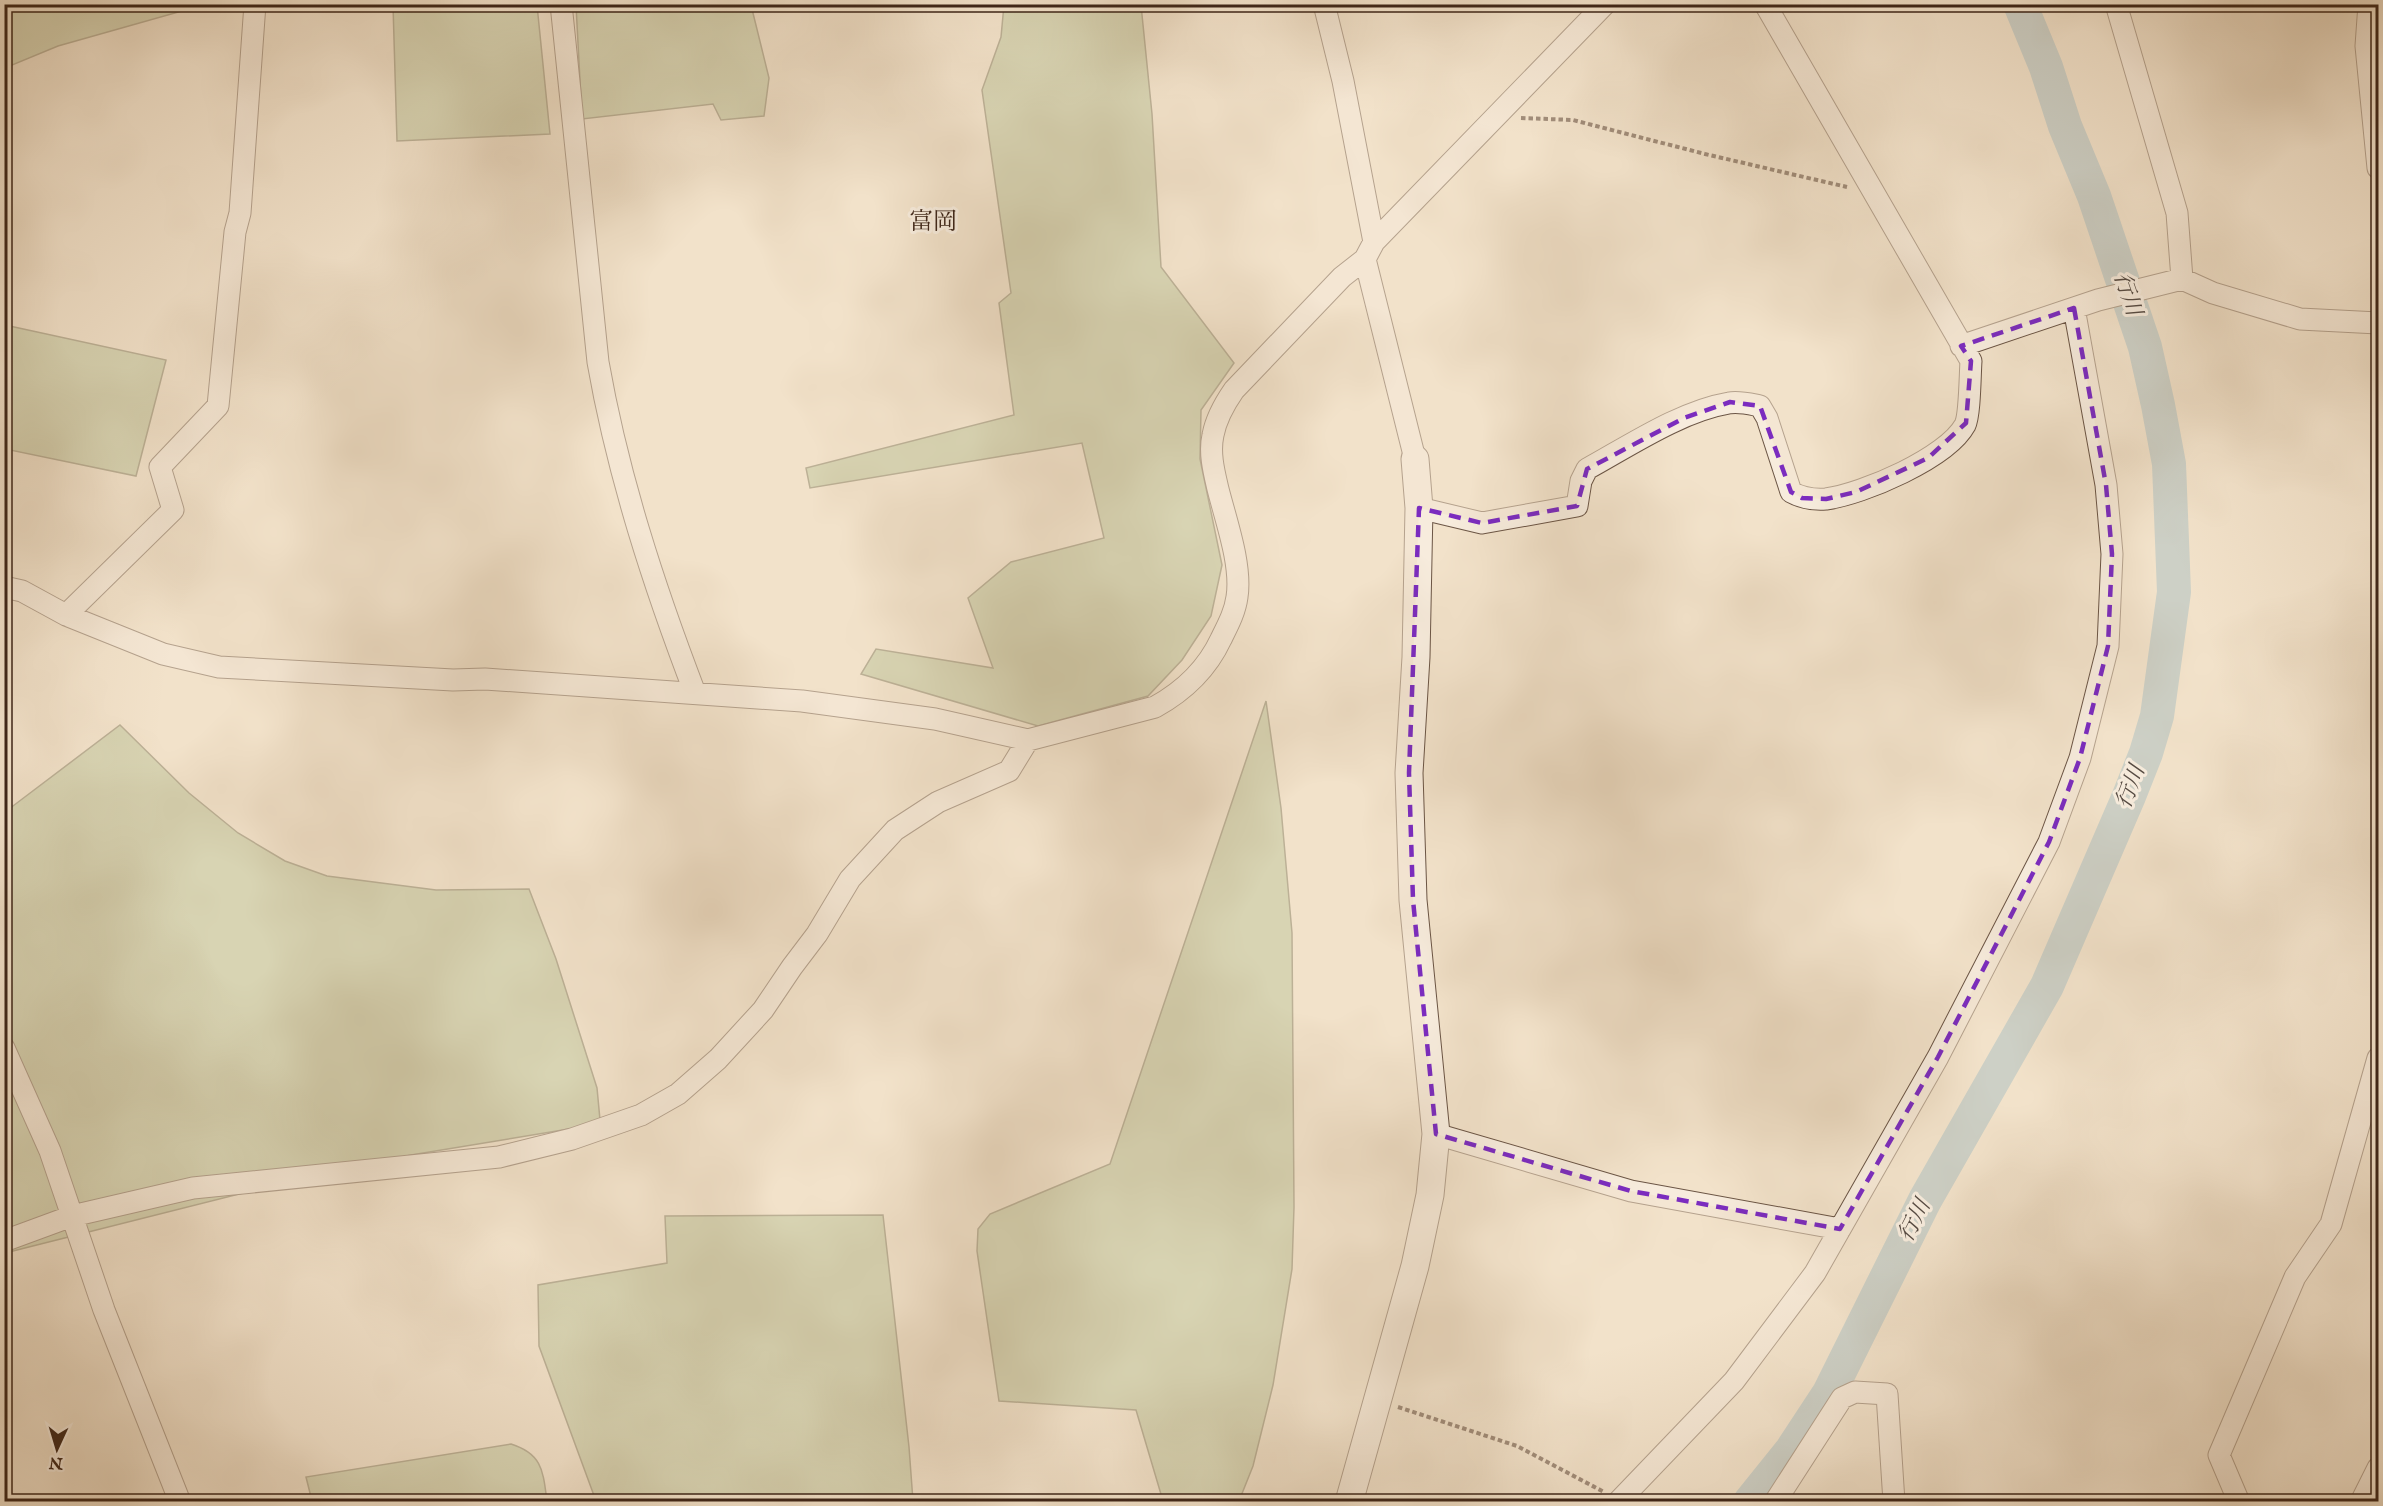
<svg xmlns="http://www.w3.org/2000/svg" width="2383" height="1506" viewBox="0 0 2383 1506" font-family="'IM FELL English','Noto Serif JP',serif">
  <rect width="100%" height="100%" fill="#f2e2ca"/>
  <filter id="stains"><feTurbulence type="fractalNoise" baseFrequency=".00333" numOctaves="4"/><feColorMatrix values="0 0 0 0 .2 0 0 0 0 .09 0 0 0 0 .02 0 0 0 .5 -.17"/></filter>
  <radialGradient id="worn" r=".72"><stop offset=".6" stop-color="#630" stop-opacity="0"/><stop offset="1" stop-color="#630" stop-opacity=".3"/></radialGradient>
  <path fill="#b8c498" stroke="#7b7558" stroke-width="1.5" d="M5 4H181L182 11 58 46 5 68Z
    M393 5H537L550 134 397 141Z
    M576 5H751L769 78 764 116 721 120 713 104 582 119Z
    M1004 5H1141L1152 114 1161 267 1234 363 1201 410 1200 459 1222 565 1211 616 1182 660 1148 696 1038 726 861 674 876 649 993 668 968 598 1011 562 1104 538 1082 443 810 488 806 468 1014 415 999 303 1011 293 982 90 1001 37Z
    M5 325 166 360 136 476 5 449Z
    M1266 701 1281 808 1292 933 1294 1207 1292 1269 1273 1385 1253 1466 1239 1501H1163L1136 1410 999 1401 977 1251 978 1229 990 1214 1110 1164Z
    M120 725 189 793 238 833 285 861 327 876 436 890 529 889 556 959 597 1088 600 1120 593 1125 411 1155 275 1185 5 1253V812Z
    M883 1215 909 1447 913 1501H596L539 1346 538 1285 667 1263 665 1216Z
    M511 1444C543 1454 543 1472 547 1501H312L306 1477Z"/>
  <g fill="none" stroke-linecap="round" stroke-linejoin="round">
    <path stroke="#9fbbc0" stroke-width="34" d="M1750 1502 1791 1451 1829 1393 1925 1200 2047 986 2129 796 2146 753 2157 716 2174 592 2169 464 2158 405 2145 347 2121 276 2094 196 2065 126 2046 67 2020 4"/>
    <g stroke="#6b5545" stroke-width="23">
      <path id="minor" d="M561 4 598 362C618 476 654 586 695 693
        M1324 4 1343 81 1374 242
        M2116 4 2177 213 2182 279
        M2369 4 2366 46 2378 168
        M1365 259 1415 459
        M1961 346 2098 300 2182 279 2213 293 2300 319 2378 323
        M1419 508 1482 523 1577 506 1581 481 1587 469C1629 446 1681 411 1729 403 1739 401 1750 404 1760 406L1767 418 1791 492C1802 498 1813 500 1826 499 1863 494 1947 458 1965 425 1970 415 1970 374 1971 361L1765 4
        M4 587 22 591 66 615 163 654 219 667 453 680 485 679 802 701 935 719 1028 740 1155 707C1184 691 1207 669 1221 639 1228 625 1235 612 1237 597 1242 565 1226 521 1218 489 1214 472 1209 453 1213 435 1216 419 1225 403 1234 390L1342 277 1365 259 1374 242 1605 4
        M66 615 173 510 160 467 218 406 235 232 240 213 255 4
        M4 1048 50 1151 104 1310 180 1502
        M1436 1134 1631 1191 1840 1229
        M4 1241 72 1216 193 1188 499 1157 572 1139 641 1115 678 1094 718 1059 763 1010 792 967 817 934 850 879 895 830 938 802 1009 771 1028 740
        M1618 1502 1734 1381 1815 1273 1938 1057 2049 842 2080 758 2108 646 2112 554 2106 485 2074 308
        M1775 1502 1842 1398 1855 1392 1887 1394 1894 1502
        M2239 1502 2219 1455 2295 1277 2331 1224 2378 1058
        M2361 1502 2378 1468"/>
    </g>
    <g stroke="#6b5545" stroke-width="29">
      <path id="tertiary" d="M1349 1502 1415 1266 1430 1195 1436 1134 1413 900 1409 773 1416 657 1419 508 1415 459"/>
    </g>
    <path stroke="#3e2619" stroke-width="4" stroke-dasharray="4.5 3" stroke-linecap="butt" d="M1521 118 1573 120 1705 154 1847 187
      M1398 1407 1517 1446 1604 1492"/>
    <use href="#minor" stroke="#f7ecdd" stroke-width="21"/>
    <use href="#tertiary" stroke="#f7ecdd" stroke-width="27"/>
  </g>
  <path d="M0 0H2383V1506H0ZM2074 308 2106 485 2112 554 2108 646 2080 758 2049 842 1938 1057 1840 1229 1631 1191 1436 1134 1413 900 1409 773 1419 508 1482 523 1577 506 1587 469 1684 418 1730 402 1760 406 1791 492 1802 498 1826 499 1856 492 1928 458 1966 423 1971 361 1961 346Z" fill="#f2e2ca" fill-opacity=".55" fill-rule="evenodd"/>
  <path fill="none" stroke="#7b2cbf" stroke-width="4.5" stroke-dasharray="12 8" stroke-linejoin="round" d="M2074 308 2106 485 2112 554 2108 646 2080 758 2049 842 1938 1057 1840 1229 1631 1191 1436 1134 1413 900 1409 773 1419 508 1482 523 1577 506 1587 469 1684 418 1730 402 1760 406 1791 492 1802 498 1826 499 1856 492 1928 458 1966 423 1971 361 1961 346Z"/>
  <g text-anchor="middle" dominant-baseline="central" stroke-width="6" stroke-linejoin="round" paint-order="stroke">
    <g font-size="22" font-style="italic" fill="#564b43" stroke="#f7ecdd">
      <text transform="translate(2127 294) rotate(71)">行川</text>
      <text transform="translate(2131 787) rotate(-69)">行川</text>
      <text transform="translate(1915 1221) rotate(-63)">行川</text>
    </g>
    <g font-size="24" fill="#3e2619" stroke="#f7ecdd">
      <text x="933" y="222">富岡</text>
    </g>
  </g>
  <rect width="2383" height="1506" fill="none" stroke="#f2e2ca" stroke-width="24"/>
  <rect x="6" y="6" width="2371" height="1494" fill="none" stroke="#3e2619" stroke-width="3"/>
  <rect x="12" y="12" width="2359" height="1482" fill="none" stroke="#3e2619" stroke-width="1.5"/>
  <g transform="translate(57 1449) rotate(184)" stroke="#f7ecdd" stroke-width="4.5" paint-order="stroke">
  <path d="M0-4.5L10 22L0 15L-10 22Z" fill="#3e2619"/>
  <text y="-9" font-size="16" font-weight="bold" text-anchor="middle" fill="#3e2619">N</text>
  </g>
  <rect width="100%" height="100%" filter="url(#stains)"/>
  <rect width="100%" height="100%" fill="url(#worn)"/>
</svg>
